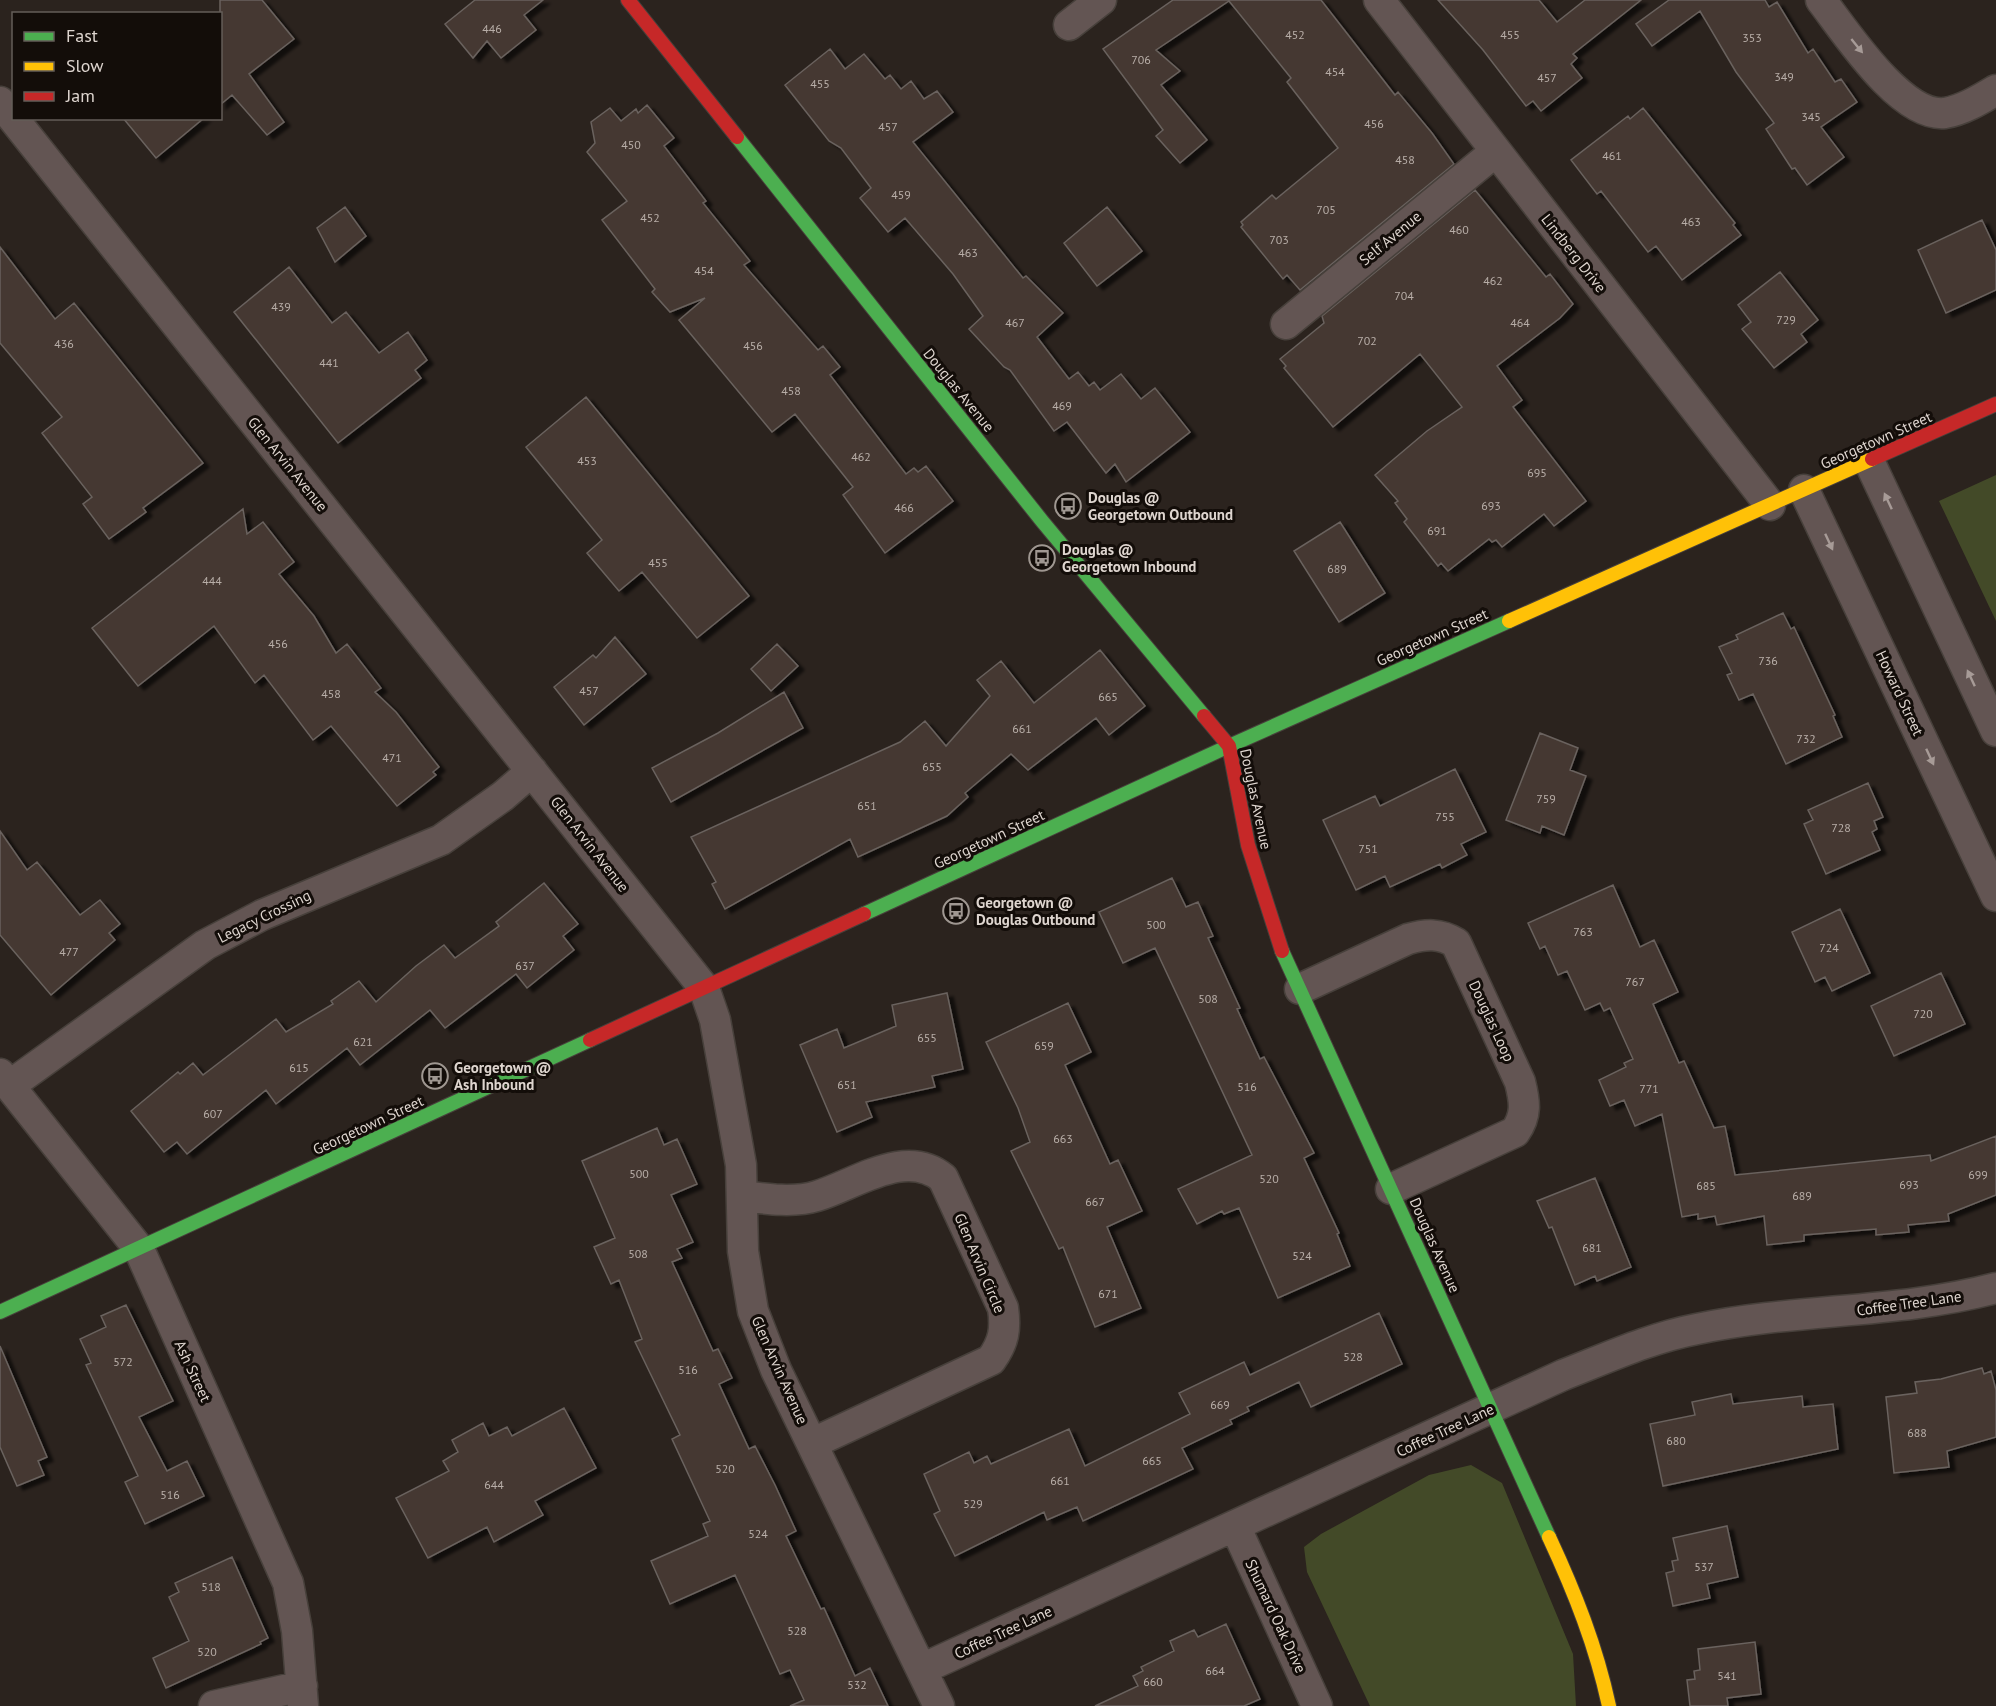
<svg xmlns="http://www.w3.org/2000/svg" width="1996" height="1706" viewBox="0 0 1996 1706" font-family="'PT Sans',sans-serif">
  <defs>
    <filter id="shadow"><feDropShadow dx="6" dy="4" stdDeviation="1.5" flood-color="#0009"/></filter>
  </defs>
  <rect width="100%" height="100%" fill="#2b231e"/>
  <path fill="#434a28" d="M1996 475V621L1939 501Z
    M1471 1465 1502 1483 1573 1654 1576 1706H1370L1307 1572 1304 1547 1321 1534 1429 1475Z"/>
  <path fill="#443932" stroke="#6a625e" stroke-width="1.5" filter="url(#shadow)" d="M220 0H262L294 39 249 74 284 122 267 135 232 95 220 105Z
    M475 0H543L524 15 536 30 501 58 487 41 473 58 445 24Z
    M1173 0H1321L1395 95 1398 92 1432 133 1454 164 1300 290 1287 275 1283 279 1241 227 1243 225 1241 222 1272 195 1276 199 1338 148 1287 82 1291 78 1229 1 1156 50 1180 71 1161 85 1207 140 1180 163 1156 136 1163 130 1103 49Z
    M1438 0H1539L1557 22 1585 0H1641L1573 54 1577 58 1571 64 1582 78 1541 111 1533 101 1526 106 1483 50Z
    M1669 0H1765L1769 7 1777 2 1808 53 1813 49 1835 82 1841 79 1857 102 1821 127 1844 157 1807 185 1795 168 1792 169 1766 129 1774 123 1736 72 1700 11 1652 46 1636 24Z
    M830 49 845 69 864 54 885 79 890 75 901 89 911 81 924 99 937 91 953 112 913 142 1023 278 1026 276 1063 313 1037 337 1069 379 1078 372 1089 386 1094 382 1100 390 1121 374 1141 399 1155 388 1190 432 1126 482 1115 464 1106 473 1067 422 1054 431 1010 370 1004 367 969 329 983 316 953 274 905 218 888 232 860 198 871 188 841 148 829 141 785 85Z
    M647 105 674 138 664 146 706 201 703 203 750 261 744 265 818 350 823 346 840 367 830 375 906 474 914 468 918 472 926 466 953 501 885 553 843 495 853 487 795 414 772 432 679 320 705 298 670 312 652 292 655 289 602 220 627 201 587 152 595 143 591 122 610 108 621 121 636 109 638 113Z
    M1643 108 1735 223 1733 225 1741 235 1682 280 1656 246 1648 252 1601 191 1597 194 1571 160 1628 116 1630 119Z
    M123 118H204L156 158Z
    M1475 190 1546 277 1550 274 1573 304 1560 318 1497 366 1522 400 1513 407 1586 501 1554 526 1544 514 1502 547 1496 540 1492 542 1489 539 1448 571 1441 563 1438 566 1404 522 1407 519 1395 503 1398 501 1375 475 1427 431 1462 407 1420 354 1333 427 1284 368 1286 366 1280 359 1324 323 1322 316Z
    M345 207 366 236 335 262 317 228Z
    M1107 207 1142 251 1097 286 1064 243Z
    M1982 220 1996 250V290L1946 313 1918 250Z
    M0 247 55 319 74 303 203 463 143 508 146 512 109 539 83 504 92 497 42 433 62 417 0 343Z
    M289 267 332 323 346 312 379 353 408 332 427 360 415 370 421 378 338 443 234 312Z
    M1780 272 1818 320 1801 334 1807 342 1774 368 1742 329 1751 322 1738 305Z
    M586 397 749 596 697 638 642 572 619 591 587 553 602 540 526 447Z
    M243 509 247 534 263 522 294 562 279 574 314 616 336 653 347 644 381 688 375 692 396 712 439 767 433 772 436 775 397 806 331 726 313 740 264 675 255 683 214 626 138 686 92 628Z
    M1340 522 1385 593 1339 622 1294 551Z
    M1783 613 1791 629 1794 627 1835 715 1833 716 1842 737 1786 764 1753 694 1739 700 1727 675 1732 673 1719 647 1738 639 1736 635Z
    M615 637 646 674 584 725 554 687 593 655 596 658Z
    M777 644 798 666 771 691 751 669Z
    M1100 650 1145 706 1109 735 1096 718 1028 770 1011 754 965 793 968 797 947 816 858 857 850 839 725 909 712 884 716 882 691 837 900 742 925 721 946 746 990 696 977 680 1001 661 1034 703Z
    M784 692 803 728 671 802 652 768 718 733Z
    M1540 733 1578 748 1570 770 1586 776 1564 835 1542 826 1540 833 1506 820Z
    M1455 769 1486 832 1461 844 1467 855 1442 868 1440 864 1390 887 1385 876 1356 890 1323 820 1375 796 1380 806Z
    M1868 783 1883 817 1874 821 1877 829 1872 832 1880 850 1826 874 1804 824 1813 820 1808 810Z
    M0 831 27 870 37 862 80 915 100 900 120 924 109 933 115 940 51 995 0 935Z
    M1172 878 1186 907 1198 902 1213 936 1208 938 1240 1008 1237 1009 1260 1059 1264 1057 1314 1153 1304 1158 1339 1233 1337 1234 1350 1266 1278 1298 1239 1208 1224 1214 1222 1211 1197 1224 1178 1189 1252 1155 1155 948 1123 963 1099 912Z
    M544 883 578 924 563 936 574 950 527 988 516 974 445 1028 430 1010 360 1065 347 1048 276 1104 266 1090 187 1154 177 1142 164 1152 131 1111 178 1072 180 1074 193 1063 203 1075 276 1019 286 1032 333 1004 331 1001 359 981 376 1002 416 966 444 945 455 958 499 926 496 922Z
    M1613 885 1640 947 1654 940 1678 992 1653 1004 1679 1063 1684 1061 1714 1128 1725 1126 1735 1175 1930 1155 1931 1161 1996 1136V1195L1948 1214 1949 1221 1908 1225 1909 1232 1876 1235V1229L1804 1235V1241L1767 1245 1764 1216 1717 1225 1715 1216 1698 1219V1214L1682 1217 1662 1114 1635 1126 1624 1100 1610 1106 1599 1080 1626 1067 1624 1063 1633 1059 1610 1008 1604 1011 1600 1003 1585 1010 1567 971 1558 975 1545 946 1540 949 1528 923Z
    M1840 909 1870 973 1832 991 1825 977 1815 982 1792 932Z
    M1941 973 1965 1024 1894 1056 1871 1006Z
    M947 993 963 1069 932 1076 935 1087 866 1102 872 1117 837 1132 800 1045 837 1029 844 1048 896 1026 892 1005Z
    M1068 1003 1091 1052 1065 1065 1110 1164 1118 1160 1142 1211 1107 1227 1141 1308 1095 1327 1063 1247 1059 1249 1011 1151 1030 1142 1018 1108 986 1042Z
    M657 1128 664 1145 677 1139 697 1184 671 1195 693 1242 677 1249 682 1258 672 1262 713 1351 718 1349 732 1378 719 1384 749 1449 755 1446 775 1485 796 1531 786 1536 821 1609 824 1608 855 1676 870 1668 888 1706H790L804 1700 790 1670 780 1674 735 1575 670 1604 651 1561 708 1536 703 1524 710 1521 672 1439 680 1435 635 1342 642 1339 619 1280 611 1284 594 1247 615 1238 582 1161Z
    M1595 1178 1631 1267 1597 1281 1595 1276 1575 1285 1552 1227 1549 1228 1537 1201Z
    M126 1305 173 1401 139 1417 167 1471 187 1461 204 1496 145 1524 125 1482 138 1476 86 1365 91 1363 80 1339 106 1327 101 1316Z
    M1379 1313 1402 1364 1311 1407 1299 1382 1247 1407 1249 1411 1230 1420 1232 1424 1182 1448 1193 1469 1083 1521 1077 1507 1047 1520 1044 1512 955 1556 934 1514 940 1511 924 1474 969 1452 974 1463 987 1456 991 1464 1069 1429 1085 1466 1190 1414 1179 1393 1244 1362 1250 1375Z
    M0 1346 47 1457 38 1461 44 1475 17 1486 0 1447Z
    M1982 1368 1984 1374 1991 1371 1996 1390V1437L1947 1451 1949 1467 1894 1473 1886 1397 1917 1393 1915 1382 1941 1379Z
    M1731 1394 1733 1404 1802 1396 1803 1407 1833 1404 1838 1449 1663 1486 1650 1424 1695 1415 1692 1402Z
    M564 1408 596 1468 535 1501 543 1515 494 1542 487 1527 428 1558 396 1498 449 1471 443 1461 458 1452 452 1440 483 1423 489 1436 507 1427 512 1436Z
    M1727 1526 1738 1577 1707 1584 1710 1598 1673 1606 1666 1573 1674 1571 1672 1561 1678 1560 1673 1538Z
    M232 1557 268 1638 260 1642 261 1644 166 1688 153 1658 189 1641 169 1597 179 1592 175 1583Z
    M1226 1624 1260 1699 1244 1706H1095L1138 1686 1133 1676 1143 1671 1141 1667 1174 1651 1170 1641 1194 1630 1198 1637Z
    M1755 1642 1761 1694 1727 1698 1728 1706H1690L1687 1680 1695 1679 1694 1671 1700 1670 1698 1649Z"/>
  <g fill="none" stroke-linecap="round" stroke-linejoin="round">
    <g stroke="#47403b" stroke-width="33">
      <path id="street" d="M1379 0 1770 505
        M1821 0C1845 31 1901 118 1945 113 1963 110 1981 99 1996 90
        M1069 25 1101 0
        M0 102 704 988 715 1020 741 1165 743 1251 753 1311 776 1370 939 1706
        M1286 324 1495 152
        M1869 461 1996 731
        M1804 490 1996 896
        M1300 989 1408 939C1426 934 1440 933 1456 943L1520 1082C1525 1102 1527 1115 1515 1132L1391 1189
        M0 1074 139 1249 288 1583 297 1631 303 1706
        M9 1086 205 945 262 915 441 840 503 796 532 771
        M743 1196C766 1199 794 1203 817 1196 856 1184 906 1147 943 1178L1003 1308C1006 1329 1004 1342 991 1360L813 1443
        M1235 1526 1317 1706
        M922 1669 1563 1375C1607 1358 1650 1338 1697 1329 1796 1308 1898 1314 1996 1288
        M214 1706 302 1686"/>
    </g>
    <g stroke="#47403b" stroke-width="16">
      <path id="fast" d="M737 137 1042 521 1204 716
        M864 914 1229 746 1509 621
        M1282 951 1549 1537
        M0 1312 590 1040"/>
    </g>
    <g stroke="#47403b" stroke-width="16">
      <path id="slow" d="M1509 621 1872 459
        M1549 1537C1575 1593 1596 1646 1609 1706"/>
    </g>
    <g stroke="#47403b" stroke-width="16">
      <path id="jam" d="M628 0 737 137
        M1872 459 1996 404
        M1204 716 1229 746 1248 845 1282 951
        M590 1040 864 914"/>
    </g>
    <use href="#street" stroke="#635553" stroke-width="30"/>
    <use href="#fast" stroke="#4caf50" stroke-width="14"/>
    <use href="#slow" stroke="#ffc107" stroke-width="14"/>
    <use href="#jam" stroke="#c62828" stroke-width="14"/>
  </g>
  <defs><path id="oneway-solid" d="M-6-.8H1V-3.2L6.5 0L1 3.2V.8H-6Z" transform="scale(1.5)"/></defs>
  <g fill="#a79b97">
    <use href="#oneway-solid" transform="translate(1857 46) rotate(51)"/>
    <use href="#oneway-solid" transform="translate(1888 501) rotate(-115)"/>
    <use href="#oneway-solid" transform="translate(1829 542) rotate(65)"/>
    <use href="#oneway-solid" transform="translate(1971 678) rotate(-115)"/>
    <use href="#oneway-solid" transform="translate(1930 757) rotate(65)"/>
  </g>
  <defs>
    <g id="bus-ring" transform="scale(1.35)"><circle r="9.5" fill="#130d09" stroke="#9f9791" stroke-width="1.5"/><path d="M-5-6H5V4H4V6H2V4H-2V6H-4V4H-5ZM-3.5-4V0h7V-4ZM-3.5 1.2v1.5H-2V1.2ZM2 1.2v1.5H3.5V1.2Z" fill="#9f9791"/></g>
  </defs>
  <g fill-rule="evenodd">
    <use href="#bus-ring" x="1068" y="506"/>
    <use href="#bus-ring" x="1042" y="558"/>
    <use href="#bus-ring" x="956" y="911"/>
    <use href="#bus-ring" x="435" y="1076"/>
  </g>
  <g text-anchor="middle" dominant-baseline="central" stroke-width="6" stroke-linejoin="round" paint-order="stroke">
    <g font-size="12" fill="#b8aea8">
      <text x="492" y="28">446</text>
      <text x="1295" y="34">452</text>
      <text x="1510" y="34">455</text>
      <text x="1752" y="37">353</text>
      <text x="1141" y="59">706</text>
      <text x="1335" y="71">454</text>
      <text x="1784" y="76">349</text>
      <text x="1547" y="77">457</text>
      <text x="820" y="83">455</text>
      <text x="1811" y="116">345</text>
      <text x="1374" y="123">456</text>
      <text x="888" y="126">457</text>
      <text x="631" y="144">450</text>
      <text x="1612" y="155">461</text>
      <text x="1405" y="159">458</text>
      <text x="901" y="194">459</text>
      <text x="1326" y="209">705</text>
      <text x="650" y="217">452</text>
      <text x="1691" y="221">463</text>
      <text x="1459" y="229">460</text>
      <text x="1279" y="239">703</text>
      <text x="968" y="252">463</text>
      <text x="704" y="270">454</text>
      <text x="1493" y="280">462</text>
      <text x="1404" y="295">704</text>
      <text x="281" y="306">439</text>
      <text x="1786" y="319">729</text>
      <text x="1015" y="322">467</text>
      <text x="1520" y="322">464</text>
      <text x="1367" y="340">702</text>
      <text x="64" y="343">436</text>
      <text x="753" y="345">456</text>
      <text x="329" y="362">441</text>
      <text x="791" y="390">458</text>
      <text x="1062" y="405">469</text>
      <text x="861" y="456">462</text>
      <text x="587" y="460">453</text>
      <text x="1537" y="472">695</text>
      <text x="1491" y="505">693</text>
      <text x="904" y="507">466</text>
      <text x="1437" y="530">691</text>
      <text x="658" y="562">455</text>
      <text x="1337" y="568">689</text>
      <text x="212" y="580">444</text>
      <text x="278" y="643">456</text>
      <text x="1768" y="660">736</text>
      <text x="589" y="690">457</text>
      <text x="331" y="693">458</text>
      <text x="1108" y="696">665</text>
      <text x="1022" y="728">661</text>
      <text x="1806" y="738">732</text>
      <text x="392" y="757">471</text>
      <text x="932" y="766">655</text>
      <text x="1546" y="798">759</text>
      <text x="867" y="805">651</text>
      <text x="1445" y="816">755</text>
      <text x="1841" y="827">728</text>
      <text x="1368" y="848">751</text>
      <text x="1156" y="924">500</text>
      <text x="1583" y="931">763</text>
      <text x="1829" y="947">724</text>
      <text x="69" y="951">477</text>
      <text x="525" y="965">637</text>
      <text x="1635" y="981">767</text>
      <text x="1208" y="998">508</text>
      <text x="1923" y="1013">720</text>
      <text x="927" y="1037">655</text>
      <text x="363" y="1041">621</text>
      <text x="1044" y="1045">659</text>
      <text x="299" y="1067">615</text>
      <text x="847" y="1084">651</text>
      <text x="1247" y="1086">516</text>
      <text x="1649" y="1088">771</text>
      <text x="213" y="1113">607</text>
      <text x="1063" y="1138">663</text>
      <text x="639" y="1173">500</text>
      <text x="1978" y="1174">699</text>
      <text x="1269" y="1178">520</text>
      <text x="1909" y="1184">693</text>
      <text x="1706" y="1185">685</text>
      <text x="1802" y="1195">689</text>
      <text x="1095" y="1201">667</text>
      <text x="1592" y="1247">681</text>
      <text x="638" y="1253">508</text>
      <text x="1302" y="1255">524</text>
      <text x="1108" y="1293">671</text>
      <text x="1353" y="1356">528</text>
      <text x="123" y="1361">572</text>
      <text x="688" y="1369">516</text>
      <text x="1220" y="1404">669</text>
      <text x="1917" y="1432">688</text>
      <text x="1676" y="1440">680</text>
      <text x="1152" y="1460">665</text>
      <text x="725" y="1468">520</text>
      <text x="1060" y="1480">661</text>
      <text x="494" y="1484">644</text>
      <text x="170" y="1494">516</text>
      <text x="973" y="1503">529</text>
      <text x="758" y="1533">524</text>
      <text x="1704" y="1566">537</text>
      <text x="211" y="1586">518</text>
      <text x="797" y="1630">528</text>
      <text x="207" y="1651">520</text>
      <text x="1215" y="1670">664</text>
      <text x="1727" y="1675">541</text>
      <text x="1153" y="1681">660</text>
      <text x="857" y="1684">532</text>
    </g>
    <g font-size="15" fill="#ded5cf" stroke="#130d09">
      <text transform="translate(1390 238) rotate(-40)">Self Avenue</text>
      <text transform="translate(1574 253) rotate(52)">Lindberg Drive</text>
      <text transform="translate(959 390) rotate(51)">Douglas Avenue</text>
      <text transform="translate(1876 440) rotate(-24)">Georgetown Street</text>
      <text transform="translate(288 464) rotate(51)">Glen Arvin Avenue</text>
      <text transform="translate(1432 637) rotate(-24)">Georgetown Street</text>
      <text transform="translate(1900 693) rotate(65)">Howard Street</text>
      <text transform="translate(1256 799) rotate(78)">Douglas Avenue</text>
      <text transform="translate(989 839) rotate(-25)">Georgetown Street</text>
      <text transform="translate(590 844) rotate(52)">Glen Arvin Avenue</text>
      <text transform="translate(264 916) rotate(-26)">Legacy Crossing</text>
      <text transform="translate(1492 1021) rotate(65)">Douglas Loop</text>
      <text transform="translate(368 1125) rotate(-25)">Georgetown Street</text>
      <text transform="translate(1435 1245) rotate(66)">Douglas Avenue</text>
      <text transform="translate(980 1263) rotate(67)">Glen Arvin Circle</text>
      <text transform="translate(1909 1303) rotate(-8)">Coffee Tree Lane</text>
      <text transform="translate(780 1370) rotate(66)">Glen Arvin Avenue</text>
      <text transform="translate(193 1371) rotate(65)">Ash Street</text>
      <text transform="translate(1445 1430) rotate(-25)">Coffee Tree Lane</text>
      <text transform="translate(1276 1616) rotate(65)">Shumard Oak Drive</text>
      <text transform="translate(1003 1632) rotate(-25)">Coffee Tree Lane</text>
    </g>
    <g font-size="15" font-weight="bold" fill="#ded5cf" stroke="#130d09" text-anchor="start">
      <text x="1088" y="497">Douglas @<tspan x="1088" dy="17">Georgetown Outbound</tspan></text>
      <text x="1062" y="549">Douglas @<tspan x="1062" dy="17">Georgetown Inbound</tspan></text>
      <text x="976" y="902">Georgetown @<tspan x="976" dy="17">Douglas Outbound</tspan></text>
      <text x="454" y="1067">Georgetown @<tspan x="454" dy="17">Ash Inbound</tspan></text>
    </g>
  </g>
  <rect x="12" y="12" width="210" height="108" fill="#130d09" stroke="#645d58" stroke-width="1.5"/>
  <rect x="24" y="32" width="30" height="9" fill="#4caf50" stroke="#645d58" stroke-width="1.5"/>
  <text x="66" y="42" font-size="18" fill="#ded5cf">Fast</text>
  <rect x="24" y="62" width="30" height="9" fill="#ffc107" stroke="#645d58" stroke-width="1.5"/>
  <text x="66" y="72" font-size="18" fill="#ded5cf">Slow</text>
  <rect x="24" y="92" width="30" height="9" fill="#c62828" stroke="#645d58" stroke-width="1.5"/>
  <text x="66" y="102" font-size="18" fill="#ded5cf">Jam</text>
</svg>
